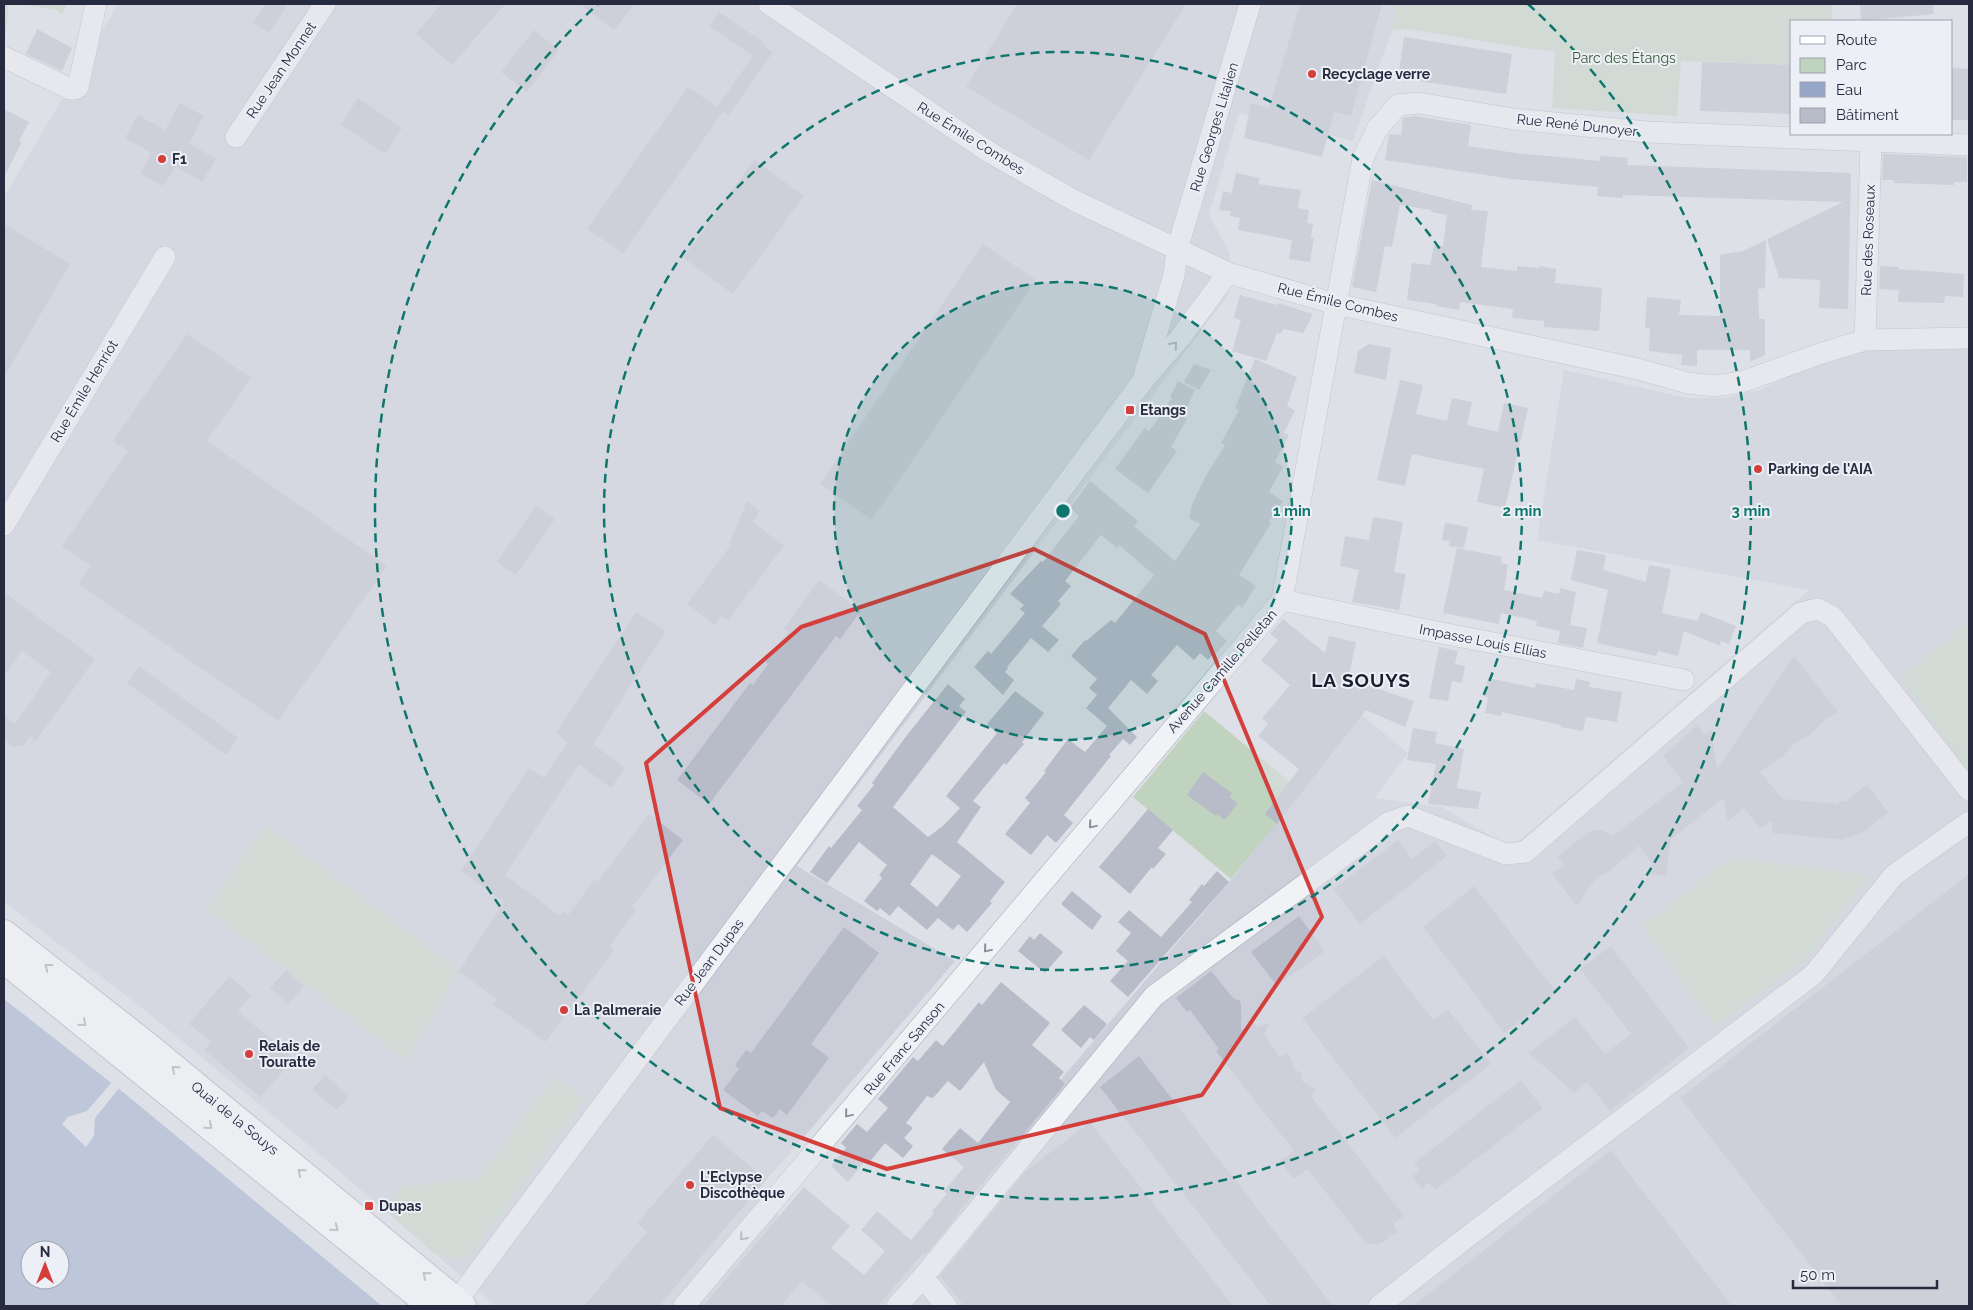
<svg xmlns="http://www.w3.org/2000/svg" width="1973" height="1310" viewBox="0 0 1973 1310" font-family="Raleway,sans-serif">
  <rect width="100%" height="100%" fill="#dee0e8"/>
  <path fill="#cccfda" d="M118 4H1398L1392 30 1353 141 1239 113 1209 215 1230 253 1229 294 797 866 955 961 785 1159 753 1194 876 1296 1231 880 1362 715 1408 753 1375 798 1442 807 1511 848 1809 590 1537 540 1564 370 1687 398H1725L1759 390 1836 355 1856 349 1969 348V1306H496L306 1143 138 1005 4 902V197Z"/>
  <path fill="#c0d3bf" d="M4 4H9L4 47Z
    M15 4H67L63 14 58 13V10Z
    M1396 4H1832V21H1792V65L1681 61 1677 116 1552 108 1555 51 1531 49 1407 29 1392 30Z
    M1965 624 1969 629V773L1900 678Z
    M1204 711 1302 792 1231 879 1133 797Z
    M266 825 459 971 406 1060 206 909Z
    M1734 858 1863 874 1868 878 1807 958 1715 1027 1642 926 1724 862Z
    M555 1076 584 1100 469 1256 452 1259 435 1254 385 1210 400 1187 478 1178Z"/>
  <path fill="#97a7ca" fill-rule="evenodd" d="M4 999 123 1092 382 1306H4ZM30 1250H60V1280H30Z"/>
  <path fill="#dee0e8" d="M113 1081 120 1087 95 1118 94 1136 86 1147 62 1124 68 1117 87 1111Z"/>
  <path fill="#b8bbc8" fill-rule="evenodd" d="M266 4H288L269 33 253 22Z
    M441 4H505L452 65 416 34Z
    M580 4H635L614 30Z
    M1017 4H1186L1089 160 966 87Z
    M1300 4H1382L1351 116 1334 112 1322 157 1244 138 1251 103 1269 108Z
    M1860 4H1933L1934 14 1861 21Z
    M719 12 766 44 764 46 773 52 729 115 718 108 723 112 623 253 587 229 688 87 717 107 753 56 709 26Z
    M37 29 72 48 62 71 26 54Z
    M534 30 559 50 527 92 501 72Z
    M1404 37 1512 54 1506 94 1398 78Z
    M1702 62 1792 65V114L1700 111Z
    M1952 68 1969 69 1968 120H1952Z
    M358 98 402 128 385 154 341 124Z
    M180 103 204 116 189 143 216 159 202 182 176 167 163 186 141 174 151 153 125 138 138 115 165 130Z
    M4 109 29 122 19 141 22 142 4 177Z
    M1414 116 1471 125 1468 146 1516 153 1600 161V156L1628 158 1627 165 1851 173 1848 309 1819 308 1820 280 1779 278 1767 239 1843 202 1623 195V198L1597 196 1598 187 1512 179 1385 160 1389 134 1401 135 1403 118Z
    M1883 154 1967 157V182H1954V185L1894 183V180H1882Z
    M754 160 804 196 733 294 683 258Z
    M1236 173 1260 178 1258 184 1301 190 1298 208 1309 210 1307 223 1313 224 1311 237 1314 238 1310 262 1289 259 1292 240 1238 230 1240 218 1230 216 1231 211 1219 210 1223 191 1232 193Z
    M1372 180 1472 205 1471 210 1488 211 1481 267 1517 271V266L1539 268V266L1556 269 1555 283 1602 288 1599 331 1544 327V321L1512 318 1513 309 1460 302 1459 310 1436 306V304L1407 300 1412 263 1430 265 1434 245 1443 246 1447 215 1431 212V210L1400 205 1392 247 1385 246 1376 292 1352 287Z
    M4 224 70 264 4 377Z
    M1766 240 1765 288 1758 289 1759 319H1765V355L1750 362V350H1697V366L1681 365 1682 355 1649 351 1650 328H1645L1647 297 1681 300 1679 315 1720 316V255L1743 251Z
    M983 244 1036 280 872 520 820 484Z
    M1880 266 1899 267V269L1964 274 1963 297 1945 296 1944 303 1898 302 1899 290 1879 289Z
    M1240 295 1277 305 1278 303 1313 314 1303 333 1283 329 1280 334 1277 333 1266 361 1232 351 1241 320 1234 318Z
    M187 334 251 378 207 441 387 566 278 721 78 584 91 566 62 546 128 451 113 441Z
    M1369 344 1391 348 1386 380 1354 373 1358 351Z
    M1255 359 1297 377 1287 406 1295 410 1284 433 1289 435 1275 462 1283 467 1269 492 1283 501 1269 521 1271 523 1239 575 1256 586 1242 608 1238 605 1216 631 1227 641 1214 656 1213 654 1208 660 1200 653 1194 660 1177 645 1151 675 1158 681 1147 694 1131 680 1108 708 1137 737 1130 745 1123 739 1109 755 1111 756 1064 815 1073 823 1056 843 1047 835 1031 855 1005 834 1030 803 1025 798 1046 772 1044 771 1068 739 1085 752 1107 726 1086 708 1097 695 1089 688 1097 679 1071 656 1085 640 1086 641 1111 620 1115 623 1154 575 1119 545 1117 548 1101 535 1065 581 1071 586 1058 601 1061 604 1042 626 1059 640 1048 652 1031 638 1007 667 1008 668 1005 672 1014 680 1003 695 974 667 988 651 991 654 1025 613 1020 609 1024 605 1010 594 1041 561 1043 562 1079 516 1070 508 1090 481 1138 521 1134 526 1175 561 1200 524 1189 518 1192 505 1205 477 1225 445 1221 443 1239 410 1235 408Z
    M1194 364 1211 370 1199 390 1184 382Z
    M1400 380 1423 385 1416 414 1447 421 1452 398 1472 402 1467 425 1498 432 1504 403 1528 408 1505 508 1477 502 1484 469 1412 454 1405 486 1377 480Z
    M1178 381 1195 390 1183 416 1187 419 1171 447 1177 451 1148 493 1115 469 1145 428 1149 431 1172 398 1170 397Z
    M747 501 760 511 753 522 784 546 728 621 721 616 715 625 687 604 731 545 729 544Z
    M536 506 555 519 516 575 497 562Z
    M1373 517 1403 522 1394 572 1406 574 1399 610 1352 602 1359 570 1340 566 1345 536 1369 540Z
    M1445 523 1468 527 1464 548 1449 546 1450 541 1442 540Z
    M1457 548 1502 557 1501 563 1508 565 1504 590 1542 598 1544 591 1559 594 1560 588 1576 592 1570 625 1587 628 1583 648 1558 643 1560 631 1536 626 1537 621 1501 613 1499 624 1443 613Z
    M1577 550 1606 555 1603 570 1646 582 1649 565 1671 569 1662 613 1698 621 1701 612 1736 626 1729 644 1721 641 1720 646 1684 631 1678 656 1658 651 1656 656 1597 643 1608 590 1571 580Z
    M819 580 861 611 840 639 836 636 709 804 677 780 750 683 753 685 768 664 765 662 788 631 784 628Z
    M4 592 95 659 36 741 30 736 24 745 13 747 4 740V716L15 724 51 672 22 651 4 676Z
    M636 612 666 631 593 744 625 768 611 788 579 764 505 875 560 916 563 911 568 915 595 879 598 881 649 814 683 840 632 907 636 910 610 946 614 950 545 1042 493 1004 497 999 459 971 504 902 461 871 529 768 544 778 568 742 556 733Z
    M1283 619 1325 653 1329 636 1356 642 1348 680 1370 685V686L1414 701 1405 727 1366 710 1277 824 1265 814 1299 769 1258 736 1268 724 1262 718 1290 685 1261 660 1278 640 1270 634Z
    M1439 647 1458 651 1455 664 1465 666 1462 683 1452 681 1448 701 1429 698Z
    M1794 656 1838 712 1826 719 1810 735 1795 743 1783 756 1760 772 1783 799 1837 804 1840 801H1846L1867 784 1888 812 1865 831 1843 840 1772 833V821L1760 828 1744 808 1727 822 1724 798 1671 839 1666 876 1650 874 1652 863 1639 846 1607 873 1597 877 1577 906 1552 874 1564 865 1557 857 1590 831 1602 830 1613 836 1683 782 1663 756 1697 725 1705 735 1711 730 1717 769Z
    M139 666 238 738 226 755 127 683Z
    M1488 678 1535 688 1536 683 1574 690 1576 679 1590 682 1589 687 1622 692 1617 722 1586 717 1583 731 1561 727V725L1502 712 1501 716 1485 713 1488 697 1484 696Z
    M948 684 965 699 959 706 966 712 893 807 928 837 943 826 960 808 946 796 997 733 987 724 1015 691 1044 713 1022 742 1024 744 1006 765 1004 763 973 801 981 807 957 842 1005 882 990 901 992 903 967 932 958 924 953 930 938 918 927 930 898 906 890 916 880 908 877 911 864 901 882 878 879 875 887 865 859 842 827 883 810 872 829 846 831 848 862 810 857 806 874 785 872 783 907 735ZM932 854 961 876 937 907 910 884Z
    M1413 728 1437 732 1435 743 1464 749 1457 788 1481 792 1478 809 1428 804 1436 764 1407 760Z
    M1203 772 1232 793 1229 797 1238 803 1225 820 1217 814 1216 816 1187 795Z
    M1148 809 1173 830 1158 848 1166 854 1153 869 1152 867 1130 894 1099 867Z
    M1398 840 1412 859 1435 841 1447 856 1360 924 1333 889Z
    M1217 871 1229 882 1128 997 1110 981 1128 961 1116 951 1131 933 1118 922 1129 910 1161 937 1192 902 1189 900 1202 884 1204 886Z
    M1969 874V1306H1842L1680 1098Z
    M1474 886 1557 993 1504 1033 1423 927Z
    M1072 891 1102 916 1092 930 1061 904Z
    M1299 916 1325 951 1277 986 1251 952Z
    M844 927 879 953 811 1044 829 1058 787 1115 780 1109 773 1118 762 1111 758 1116 723 1090 739 1069 735 1065 746 1050 751 1053Z
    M1040 933 1063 952 1045 973 1018 951 1030 936 1034 940Z
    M1611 946 1689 1048 1610 1111 1587 1082 1574 1093 1529 1053 1575 1017 1605 1054 1631 1034 1580 969Z
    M1384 956 1433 1020 1448 1009 1491 1064 1395 1138 1302 1018Z
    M286 970 304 986 288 1004 270 988Z
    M1211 971 1233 998 1240 1001 1241 1005V1031L1254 1022 1257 1027 1269 1023 1264 1035 1280 1057 1288 1053 1293 1064V1068L1302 1074V1081L1316 1090 1311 1096 1404 1216 1393 1224 1398 1233 1389 1235 1387 1240 1379 1244H1366L1308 1169 1294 1179 1280 1161 1294 1151 1216 1051 1219 1049 1190 1010 1187 1012 1176 998Z
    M229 976 251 995 238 1011 294 1059 260 1097 204 1050 211 1042 189 1024Z
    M1001 982 1050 1023 1032 1045 1064 1072 1059 1078 1065 1084 956 1215 957 1216 925 1255 923 1253 878 1306H832L802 1281 781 1306H703L804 1187 850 1226 831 1248 864 1275 885 1251 861 1230 877 1211 911 1240 934 1213 932 1211 947 1194 944 1191 964 1167 942 1149 960 1128 978 1143 1010 1102 996 1090 984 1062 960 1091 948 1081 933 1098 927 1096 906 1123 913 1128 904 1138 913 1146 903 1158 885 1143 867 1165 864 1162 848 1182 831 1166 846 1148 841 1143 857 1124 867 1132 888 1108 878 1099 913 1057 918 1061 936 1040 943 1046 979 1002 982 1005Z
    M1084 1005 1107 1024 1094 1040 1090 1037 1081 1048 1061 1030Z
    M1139 1056 1145 1064 1333 1306H1271L1100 1087Z
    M325 1075 349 1096 337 1110 312 1090Z
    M1521 1080 1543 1108 1435 1190 1429 1182 1422 1189 1412 1176 1420 1170 1414 1163Z
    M1090 1122 1219 1288 1233 1306H964L940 1276 1026 1171Z
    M713 1135 766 1180 659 1306H584L647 1232 637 1223Z
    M1611 1150 1732 1306H1412L1431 1292Z"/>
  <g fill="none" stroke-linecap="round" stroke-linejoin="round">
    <g stroke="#a3a6b2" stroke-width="22">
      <path id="minor" d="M769 4 989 152 1075 201 1228 273 1336 304 1638 369 1688 383 1715 386 1742 382 1822 353 1865 340 1969 338
        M4 57 70 89H75L78 87 96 4
        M236 137 325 4
        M1865 340 1871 141
        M1144 376 1174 275 1177 250 1250 4
        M4 525 165 257
        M1282 600 1416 628 1684 680
        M923 1277 946 1306
        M453 1306 1142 382 1180 338 1228 273
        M684 1306 1282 600 1363 158 1377 129 1398 105 1418 103 1513 119 1647 132 1969 145
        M897 1306 923 1277 1154 996 1388 823 1408 816 1506 854 1525 852 1801 613 1818 609 1833 617 1969 790
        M1379 1306 1458 1244 1814 974 1894 875 1969 822"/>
    </g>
    <g stroke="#9da2b4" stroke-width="28">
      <path id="major" d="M4 933 147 1045 463 1306
        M4 960 431 1306"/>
    </g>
    <use href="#minor" stroke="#f1f2f6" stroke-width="21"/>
    <use href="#major" stroke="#fff" stroke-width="26"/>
  </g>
  <defs><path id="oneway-chevron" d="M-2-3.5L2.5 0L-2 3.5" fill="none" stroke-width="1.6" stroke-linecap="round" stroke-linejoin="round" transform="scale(1.25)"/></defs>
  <g stroke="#8c8e9b">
    <use href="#oneway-chevron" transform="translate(1174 345) rotate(-49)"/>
    <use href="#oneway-chevron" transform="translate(1092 825) rotate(130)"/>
    <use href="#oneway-chevron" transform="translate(987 949) rotate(130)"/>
    <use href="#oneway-chevron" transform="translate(848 1114) rotate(130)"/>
    <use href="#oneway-chevron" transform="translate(743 1237) rotate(131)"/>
  </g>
  <g stroke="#9da0a9">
    <use href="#oneway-chevron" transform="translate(48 967) rotate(-142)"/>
    <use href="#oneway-chevron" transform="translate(83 1023) rotate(40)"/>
    <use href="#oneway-chevron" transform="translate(175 1069) rotate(-141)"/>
    <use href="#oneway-chevron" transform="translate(209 1126) rotate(39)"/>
    <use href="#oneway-chevron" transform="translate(301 1172) rotate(-140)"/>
    <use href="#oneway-chevron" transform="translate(335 1228) rotate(39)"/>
    <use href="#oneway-chevron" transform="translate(426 1275) rotate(-140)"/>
  </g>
  <path d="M0 0H1973V1310H0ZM1034 549 1205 634 1322 917 1202 1095 887 1169 720 1108 646 763 801 627Z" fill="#dee0e8" fill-opacity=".55" fill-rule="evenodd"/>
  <path fill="none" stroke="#d43f3c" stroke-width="4" stroke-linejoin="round" d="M1034 549 1205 634 1322 917 1202 1095 887 1169 720 1108 646 763 801 627Z"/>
  <circle cx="1063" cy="511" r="229" fill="#0f766e" fill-opacity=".12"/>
  <g fill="none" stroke="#0f766e" stroke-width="2.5" stroke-dasharray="9 6">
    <circle cx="1063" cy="511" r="229"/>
    <circle cx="1063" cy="511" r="459"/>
    <path d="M1528 4A688 688 0 1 1 598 4"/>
  </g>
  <g fill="#d43f3c" stroke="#edeff6" stroke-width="2">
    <circle cx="1312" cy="74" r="5"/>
    <circle cx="162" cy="159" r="5"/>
    <rect x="1125" y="405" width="10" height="10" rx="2.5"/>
    <circle cx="1758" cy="469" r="5"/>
    <circle cx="564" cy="1010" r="5"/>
    <circle cx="249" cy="1054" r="5"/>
    <circle cx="690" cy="1185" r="5"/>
    <rect x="364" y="1201" width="10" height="10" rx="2.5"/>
  </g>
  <g text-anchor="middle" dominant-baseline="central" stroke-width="4" stroke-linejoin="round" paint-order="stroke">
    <g font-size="14" fill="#345c33" stroke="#edeff6">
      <text x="1624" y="58">Parc des Étangs</text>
    </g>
    <g font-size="14" fill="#262b40" stroke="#edeff6">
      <text transform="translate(281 70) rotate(-56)">Rue Jean Monnet</text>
      <text transform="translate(1577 125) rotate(6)">Rue René Dunoyer</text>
      <text transform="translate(1214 127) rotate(-73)">Rue Georges Litalien</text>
      <text transform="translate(971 138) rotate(32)">Rue Émile Combes</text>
      <text transform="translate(1868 240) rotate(-88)">Rue des Roseaux</text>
      <text transform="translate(1338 302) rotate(14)">Rue Émile Combes</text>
      <text transform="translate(84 391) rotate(-59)">Rue Émile Henriot</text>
      <text transform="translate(1483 641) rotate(11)">Impasse Louis Ellias</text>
      <text transform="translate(1222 671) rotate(-49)">Avenue Camille Pelletan</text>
      <text transform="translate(709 962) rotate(-53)">Rue Jean Dupas</text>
      <text transform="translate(904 1048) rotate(-50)">Rue Franc Sanson</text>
      <text transform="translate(235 1118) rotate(39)">Quai de la Souys</text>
    </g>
    <g font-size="14" font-weight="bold" fill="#262b40" stroke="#edeff6" text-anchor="start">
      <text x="1322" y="74">Recyclage verre</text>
      <text x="172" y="159">F1</text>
      <text x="1140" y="410">Etangs</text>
      <text x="1768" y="469">Parking de l'AIA</text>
      <text x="574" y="1010">La Palmeraie</text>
      <text x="259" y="1046">Relais de<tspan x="259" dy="16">Touratte</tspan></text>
      <text x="700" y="1177">L'Eclypse<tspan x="700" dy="16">Discothèque</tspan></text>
      <text x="379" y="1206">Dupas</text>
    </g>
    <g font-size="19" font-weight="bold" letter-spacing="1" fill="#191d30" stroke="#edeff6">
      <text x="1361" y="680">LA SOUYS</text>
    </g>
  </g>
  <circle cx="1063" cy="511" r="8" fill="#0f766e" stroke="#edeff6" stroke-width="2.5"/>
  <g font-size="15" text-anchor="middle" font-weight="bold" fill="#0f766e" stroke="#edeff6" stroke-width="4" stroke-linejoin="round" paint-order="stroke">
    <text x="1292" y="516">1 min</text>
    <text x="1522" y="516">2 min</text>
    <text x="1751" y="516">3 min</text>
  </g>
  <rect width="1973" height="1310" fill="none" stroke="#262b40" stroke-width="10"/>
  <rect x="1790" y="20" width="162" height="115" fill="#edeff6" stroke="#9da1ad"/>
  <rect x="1800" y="36" width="25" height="8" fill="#ffffff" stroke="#9da1ad"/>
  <text x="1836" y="45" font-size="15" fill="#262b40">Route</text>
  <rect x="1800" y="58" width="25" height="15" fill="#c0d3bf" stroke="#9da1ad"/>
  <text x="1836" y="70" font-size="15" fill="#262b40">Parc</text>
  <rect x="1800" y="82" width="25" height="15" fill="#97a7ca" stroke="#9da1ad"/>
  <text x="1836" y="95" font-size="15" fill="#262b40">Eau</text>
  <rect x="1800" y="108" width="25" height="15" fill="#b8bbc8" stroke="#9da1ad"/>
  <text x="1836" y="120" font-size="15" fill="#262b40">Bâtiment</text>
  <g transform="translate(45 1265)"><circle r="24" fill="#edeff6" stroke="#9da1ad"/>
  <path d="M0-4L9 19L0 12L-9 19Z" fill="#d43f3c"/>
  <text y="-8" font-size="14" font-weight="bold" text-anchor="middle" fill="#262b40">N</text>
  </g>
  <path d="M1793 1280v8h144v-8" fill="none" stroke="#262b40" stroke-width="2.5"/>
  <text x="1800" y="1280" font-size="15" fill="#262b40" stroke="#edeff6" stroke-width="4" paint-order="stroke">50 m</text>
</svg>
